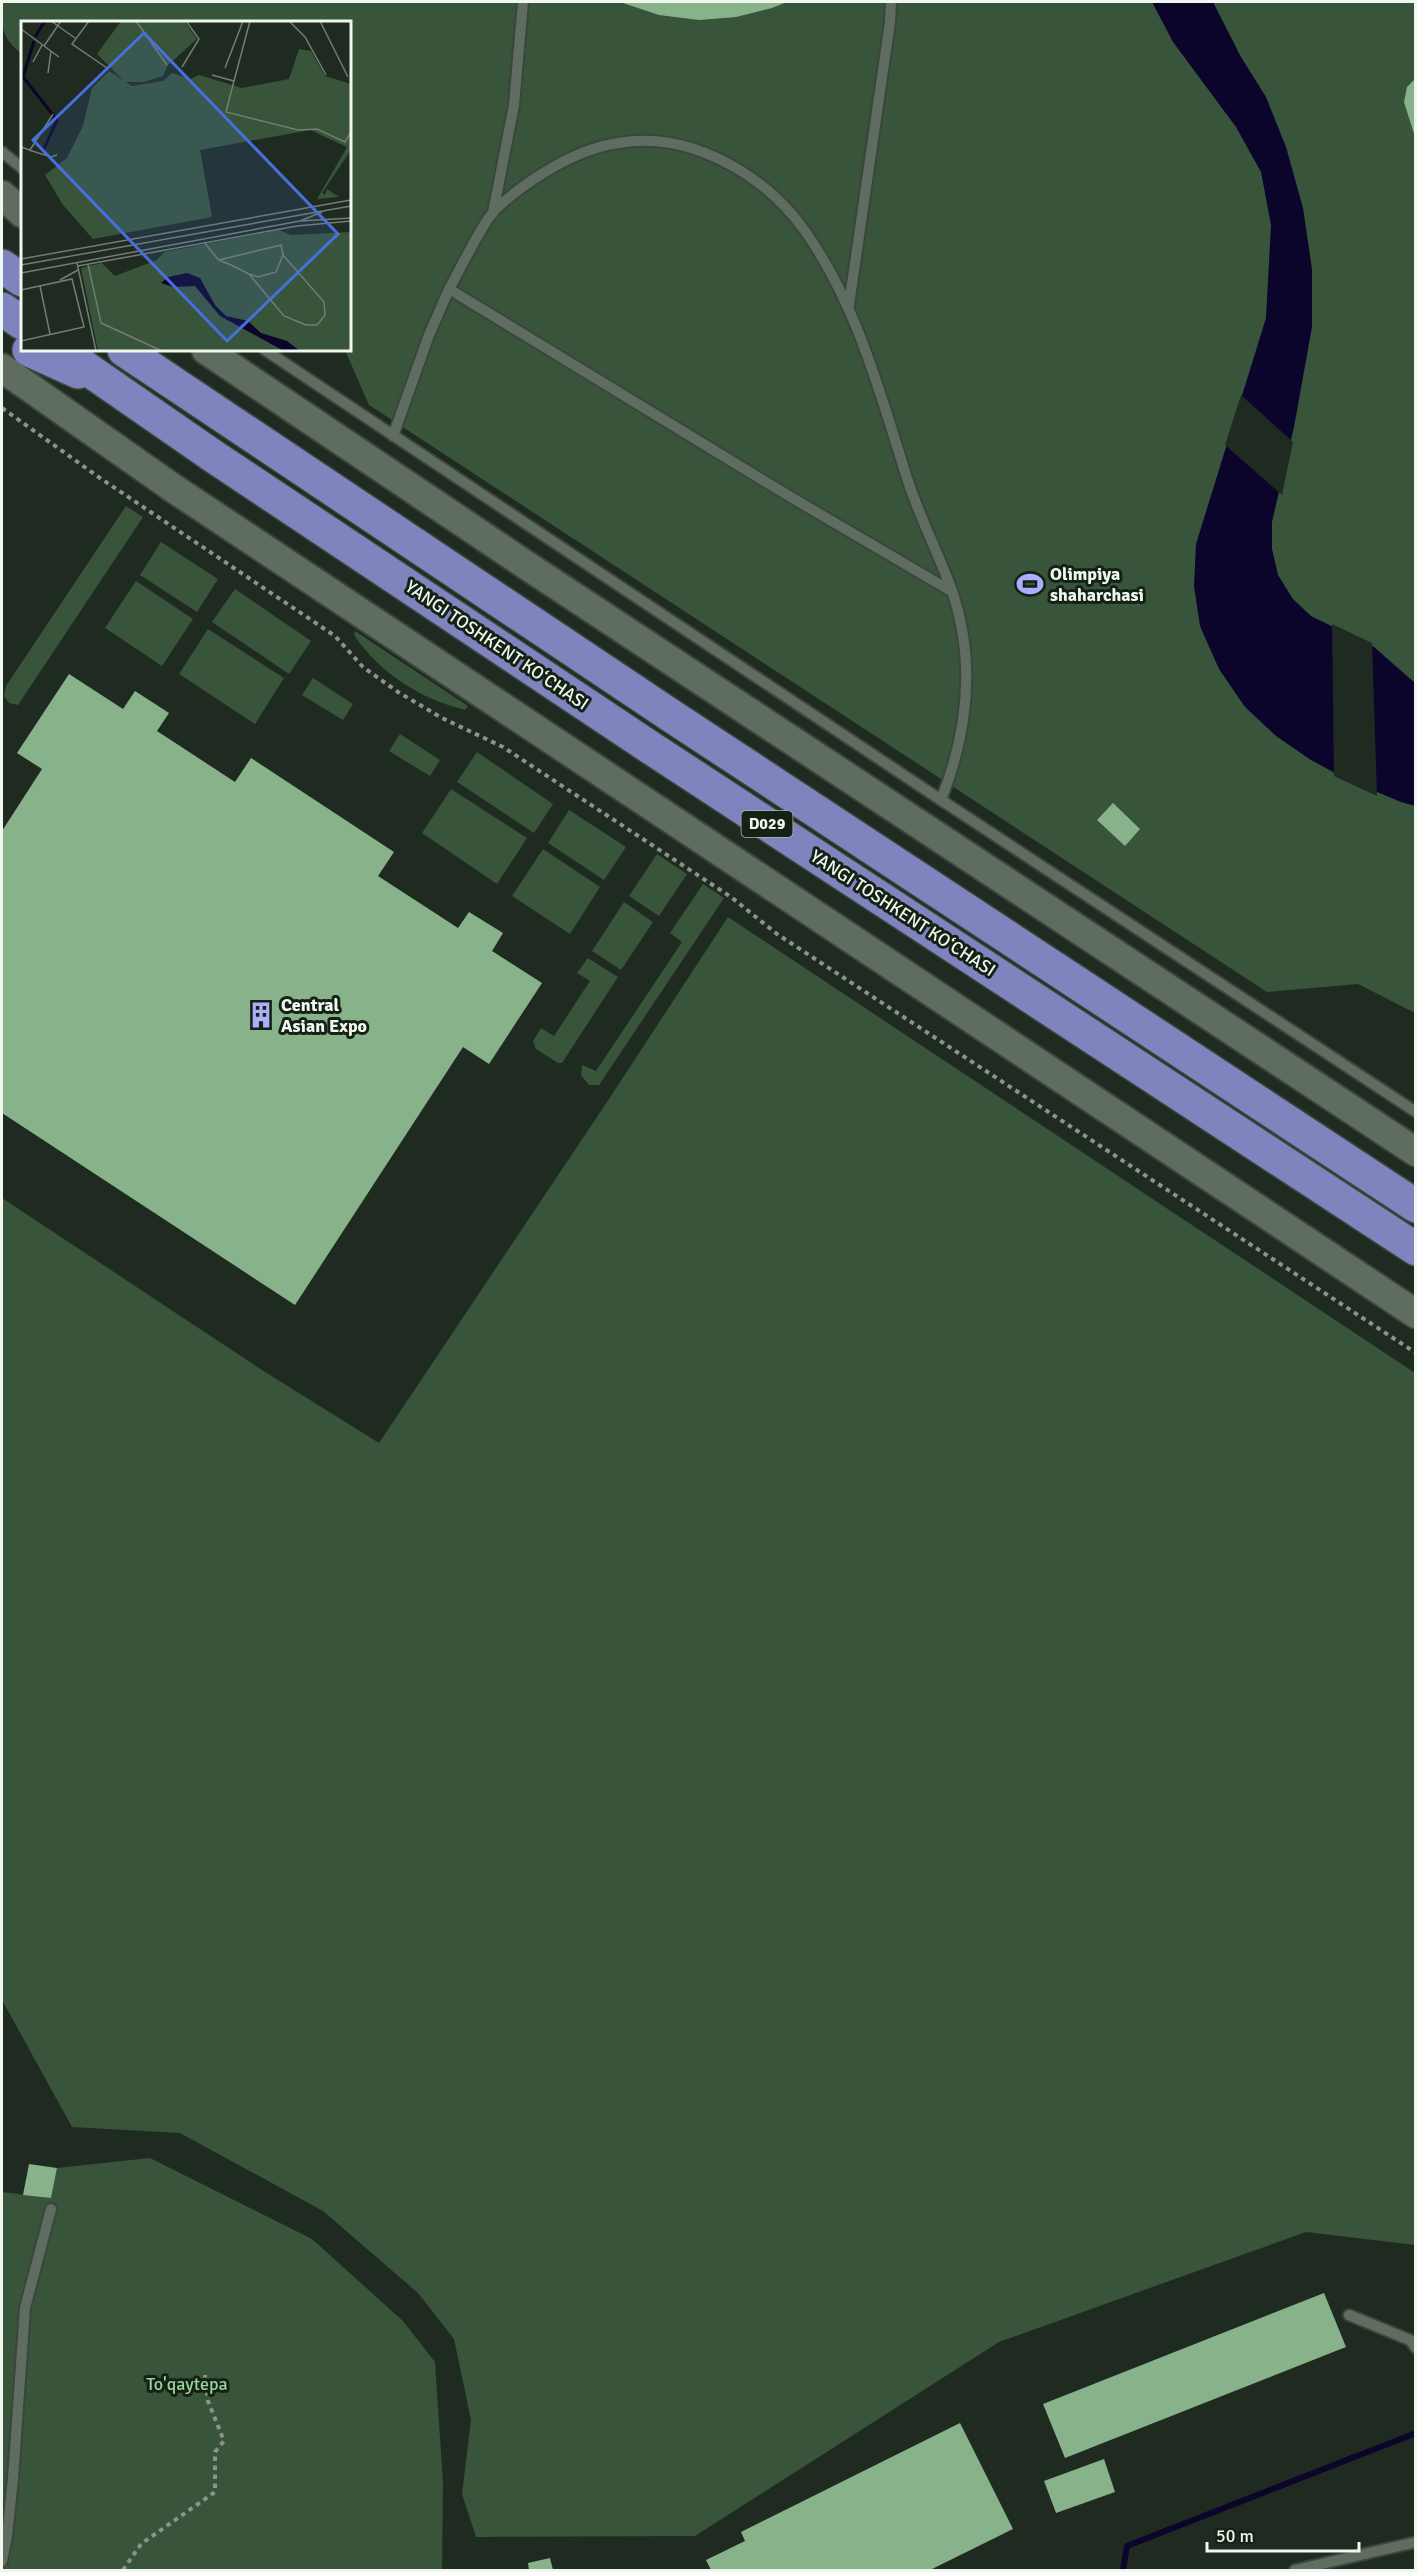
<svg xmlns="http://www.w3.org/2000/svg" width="1417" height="2572" viewBox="0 0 1417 2572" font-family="Signika,sans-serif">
  <rect width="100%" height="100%" fill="#1f2b20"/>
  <path fill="#38543a" d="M2 2H1415V1013L1358 984 1267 992 369 405 345 350H350V22H22V54C1 37 2 28 2 2Z
    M126 506 143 517 18 705 9 703 4 696 6 686Z
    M161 542 218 579 197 612 140 575Z
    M136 581 193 619 162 666 105 628Z
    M235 589 311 641 289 674 212 622Z
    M208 629 284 678 255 724 179 674Z
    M355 631 468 706 465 710C419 698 381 674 354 635Z
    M313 678 353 704 343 720 302 695Z
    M400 734 440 760 430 776 389 751Z
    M477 752 553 804 534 833 457 782Z
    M451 789 527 838 497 884 422 833Z
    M569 810 626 847 604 880 548 843Z
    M543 849 600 887 570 934 512 896Z
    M657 854 687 874 659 916 629 896Z
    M703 884 724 898 599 1085H589L581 1075 582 1065 596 1071 682 942 670 933Z
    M624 902 653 922 621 970 592 951Z
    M728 917 1415 1373V2245L1306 2232 999 2342 695 2536 476 2537 462 2494 471 2420 454 2339 418 2293 323 2211 180 2133 72 2127 2 2000V1198L262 1370 379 1443 607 1102Z
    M588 958 618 977 562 1063H558L536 1049 533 1041 541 1028 554 1036 590 981 577 973Z
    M150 2158 312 2239 403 2321 435 2362 443 2483 442 2570H2V2192L51 2198 57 2168Z"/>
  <path fill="#0b052c" d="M1152 2H1213L1241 57 1266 97 1286 147 1303 208 1312 269V327L1294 427 1272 522V549L1278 575 1293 599 1311 616 1374 647 1415 683V806L1401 802 1346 779 1311 760 1276 736 1245 707 1219 669 1200 626 1194 586 1196 544 1266 318 1271 225 1261 172 1236 127 1173 42Z"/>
  <path fill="#1f2b20" d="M1241 395 1293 442 1282 495 1225 445Z
    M1332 624 1372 643 1377 796 1334 776Z"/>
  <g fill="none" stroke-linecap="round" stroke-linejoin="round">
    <path stroke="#0b052c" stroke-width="6" d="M1123 2570 1127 2546 1416 2433"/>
  </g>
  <path fill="#88b38a" d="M620 2H787L772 8 736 17 699 20 659 15Z
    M1416 78V137H1415L1404 102 1407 87Z
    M69 674 123 709 135 691 169 713 157 731 235 782 251 758 394 852 378 876 458 928 469 912 503 933 492 951 542 983 489 1064 463 1047 295 1305 2 1113V831L42 769 17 753Z
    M1113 803 1140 829 1125 846 1097 820Z
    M29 2164 57 2168 51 2198 23 2195Z
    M1324 2293 1346 2347 1065 2458 1043 2404Z
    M960 2423 1013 2529 930 2570H711L706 2560 745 2541 741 2532Z
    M1104 2459 1115 2492 1056 2513 1044 2481Z
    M550 2558 553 2570H529L528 2563Z"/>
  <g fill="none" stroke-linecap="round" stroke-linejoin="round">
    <g stroke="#3b453c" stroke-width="14">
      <path id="service" d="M2 152 22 168
        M493 213 514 105 523 2
        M849 305 890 22 891 2
        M265 350 941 800 1416 1112
        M393 436 429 335 449 289
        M941 800C968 732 976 659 951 588 937 550 918 514 906 475 879 390 857 305 805 231 765 175 690 130 618 143 592 147 566 159 545 172 527 183 509 196 494 211 480 227 461 268 449 289L789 496 951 591
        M1349 2315 1410 2340 1416 2348
        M2 2561 7 2536 13 2478 25 2308 51 2209
        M1295 2570 1416 2542"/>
    </g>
    <g stroke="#3b453c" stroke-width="32">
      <path id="secondary" d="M2 195 22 213
        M206 350 526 565 1416 1152
        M2 368 173 488 1416 1314"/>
    </g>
    <g stroke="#3b453c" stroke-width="36">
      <path id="trunk" d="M2 266 22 280
        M2 309 22 323
        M29 350 78 372
        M60 350 213 456 648 746 1416 1249
        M124 350 670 715 1416 1206"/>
    </g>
    <path stroke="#8a948a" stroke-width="4" stroke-dasharray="4.5 4.5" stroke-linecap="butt" d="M2 408 100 478 335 636 363 667 398 692 442 718 503 747 731 897 777 934 1416 1353
      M123 2570 141 2544 215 2492V2452L224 2441 208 2401 205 2375"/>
    <use href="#service" stroke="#5f6d60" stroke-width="10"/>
    <use href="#secondary" stroke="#5f6d60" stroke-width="28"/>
    <use href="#trunk" stroke="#7f84be" stroke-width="33"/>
  </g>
  <defs>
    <g id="stadium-bare" transform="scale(2.07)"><path d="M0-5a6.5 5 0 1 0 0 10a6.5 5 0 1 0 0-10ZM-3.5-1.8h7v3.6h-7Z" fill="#abaffb" stroke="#162116" stroke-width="2.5" paint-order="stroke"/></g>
    <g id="building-bare" transform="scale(2.07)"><path d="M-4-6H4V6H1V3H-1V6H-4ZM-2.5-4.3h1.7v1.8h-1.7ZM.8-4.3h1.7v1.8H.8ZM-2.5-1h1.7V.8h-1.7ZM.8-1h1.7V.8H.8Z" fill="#abaffb" stroke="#162116" stroke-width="2.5" paint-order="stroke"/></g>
  </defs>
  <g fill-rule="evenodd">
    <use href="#stadium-bare" x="1030" y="584"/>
    <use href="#building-bare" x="261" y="1015"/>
  </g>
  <g text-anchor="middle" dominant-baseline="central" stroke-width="6" stroke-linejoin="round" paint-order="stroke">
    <rect fill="#162116" stroke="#aeb7ae" stroke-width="1.5" x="741.5" y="811" width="51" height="26" rx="4.5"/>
    <g font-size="16" font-weight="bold" fill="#eff7ef">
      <text x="767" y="824">D029</text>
    </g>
    <g font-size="18" font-weight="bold" fill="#eff7ef" stroke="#162116" text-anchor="start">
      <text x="1050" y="574">Olimpiya<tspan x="1050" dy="21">shaharchasi</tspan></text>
      <text x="281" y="1005">Central<tspan x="281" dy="21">Asian Expo</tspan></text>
    </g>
    <g font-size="18" fill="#eff7ef" stroke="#162116">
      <text transform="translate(497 645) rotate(34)">YANGI TOSHKENT KO‘CHASI</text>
      <text transform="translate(903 913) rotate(33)">YANGI TOSHKENT KO‘CHASI</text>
    </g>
    <g font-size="18" fill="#96d69b" stroke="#162116">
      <text x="187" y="2384">To'qaytepa</text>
    </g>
  </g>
  <g transform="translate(21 21)">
    <rect width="330" height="330" fill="#1f2b20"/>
    <path d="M100 0H163L176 18 147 44 142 55 123 61H104L76 33ZM278 28 290 30 304 55 330 63V129L301 172 304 174 306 168 318 176 296 178 326 126 289 109 179 129 191 196 72 218 42 184 24 154 46 137 62 105 71 67 88 50 111 65 142 60 151 52 170 58 178 54 221 67 268 58ZM258 209 270 214 330 211V330H77L60 247 81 242 94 255 136 239 143 231Z" fill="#38543a"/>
    <path d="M166 252 179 257 194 284 205 295 227 300 240 312 266 320 279 330H263L199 295 174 265 152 266 140 262 147 256Z" fill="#0b052c"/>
    <path fill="none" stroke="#0b052c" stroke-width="3" d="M14 16 24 0M13 20 2 56 36 99 22 130"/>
    <path fill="none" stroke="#727d73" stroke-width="1.5" d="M30 0 54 17M68 0 51 23 86 47M115 0 146 44M268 0 284 16 305 54M299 0 327 56M0 8 38 36M23 25 40 0M12 41 21 24M161 46 178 18 165 0M204 47 222 0M27 52 30 30M191 54 213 60 229 0M213 60 205 91 277 109 296 108 324 121 330 111M0 126 9 129 32 93M8 129 30 136 36 134M279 200 301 191M183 221 196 237 198 239 210 244 228 253 237 256 255 251 262 234 260 224 198 239M0 238 330 179M56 242 75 330M67 243 80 302 141 330M0 244 330 185M57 245 276 205 330 200M0 252 279 200 330 197M228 253 263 295 285 304H296L304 294 303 281 262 234M39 259 57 249M19 265 29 313M0 269 51 258 63 306 0 320"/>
    <path fill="#4770dd" fill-opacity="0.15" stroke="#4770dd" stroke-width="3" d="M123 12 317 213 206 320 12 119Z"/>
    <rect width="330" height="330" fill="none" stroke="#eff7ef" stroke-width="3"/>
  </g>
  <rect width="1417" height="2572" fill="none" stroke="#eff7ef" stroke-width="6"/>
  <path d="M1207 2542v9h152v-9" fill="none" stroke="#eff7ef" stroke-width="3"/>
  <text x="1216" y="2542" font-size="18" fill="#eff7ef" stroke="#162116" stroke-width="4.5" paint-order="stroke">50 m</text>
</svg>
